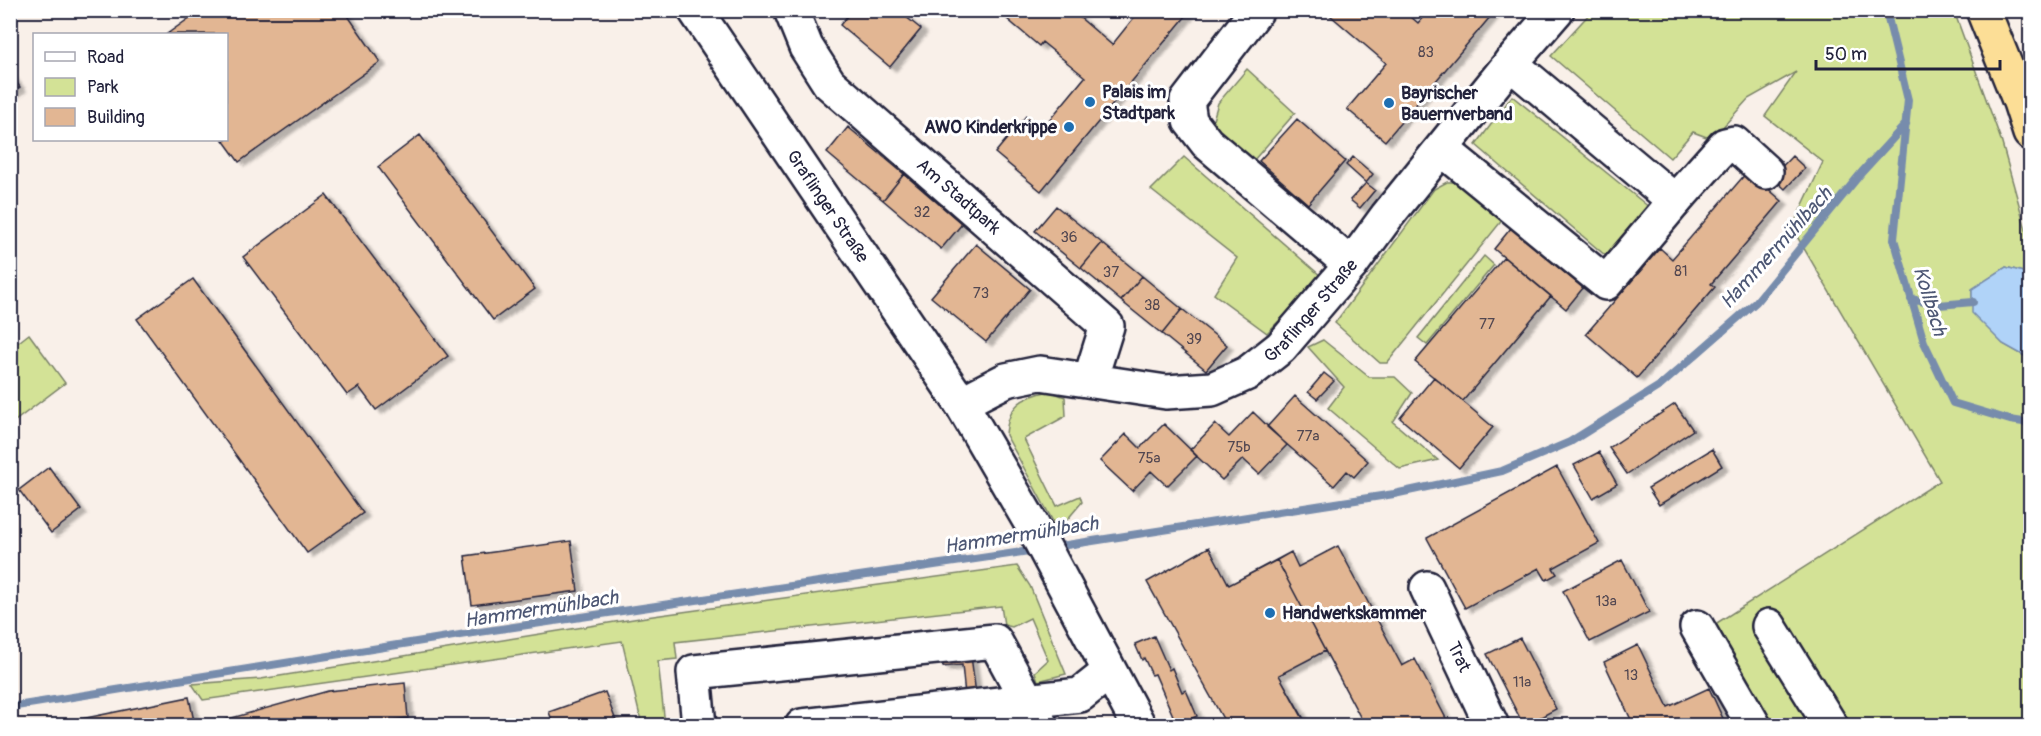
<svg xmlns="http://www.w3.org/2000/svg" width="2041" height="736" viewBox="0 0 2041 736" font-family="Pangolin,sans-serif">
  <defs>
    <filter id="shadow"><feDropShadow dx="6" dy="4" stdDeviation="1.5" flood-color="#0004"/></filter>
  </defs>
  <rect width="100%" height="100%" fill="#f9f0e9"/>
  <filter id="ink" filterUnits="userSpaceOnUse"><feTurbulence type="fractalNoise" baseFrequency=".0167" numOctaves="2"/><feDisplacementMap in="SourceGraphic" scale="12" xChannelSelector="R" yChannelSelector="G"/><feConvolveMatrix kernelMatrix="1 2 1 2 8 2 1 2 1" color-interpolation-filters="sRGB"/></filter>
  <g filter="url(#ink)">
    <path fill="#d3e296" stroke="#7a8268" stroke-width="1.5" d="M1592 11H1954L2001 140 2030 244V274L2006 267 1972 290 1973 313 2003 344 2030 359V725H1771L1712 626 1940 481 1792 228 1823 162 1765 116 1796 72 1748 99 1712 139 1693 132 1670 158 1551 56Z
      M1247 69 1295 113 1253 161 1220 134 1213 120 1218 103Z
      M1512 96 1655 212 1613 262 1476 145Z
      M1184 157 1322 277 1267 333 1214 294 1237 258 1151 190Z
      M1447 182H1457L1504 218 1387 363H1380L1335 323 1434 189Z
      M1484 256 1494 265 1427 345 1418 338Z
      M29 334 65 383 11 424V348Z
      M1323 340 1369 377H1395L1412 393 1393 422 1438 460 1400 469 1328 408 1344 387 1308 347Z
      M1049 391 1065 397 1066 416 1024 439 1057 506 1080 496 1082 502 1061 527H1056L1006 435C1008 405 1022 397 1049 391Z
      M1017 566 1030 586 1066 674 1038 681 1035 672 1048 660 1030 618 1012 627 1004 625 1001 606 675 642 677 659 658 661 665 725H642L622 641 203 700 192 684 261 679 646 617Z"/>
    <path fill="#b0d3f8" stroke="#778cac" stroke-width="1.5" d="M2006 267 2030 274V359L2003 344 1972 313V289Z"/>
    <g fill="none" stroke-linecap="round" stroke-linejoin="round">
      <path stroke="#778cac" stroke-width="8" d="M1886 10 1908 100 1894 239 1924 342 1953 403 2010 420 2030 423
        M1911 299 1939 305 1973 302
        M1054 547 1394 494 1502 471 1570 442 1661 385 1756 302 1862 172 1906 124
        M10 707 466 634 1036 550"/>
    </g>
    <path fill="#e2b693" stroke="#22223b" stroke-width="1.5" filter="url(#shadow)" d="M201 10H344L380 62 239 162 223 140H226V34H167Z
      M852 10H902L900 12 921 29 890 67 840 25Z
      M1008 10H1071L1112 45 1140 10H1191L1041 191 995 153 1026 116 1042 129 1085 77 1042 42 1039 46 1007 19 1012 13Z
      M1324 10H1403L1418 23 1429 10H1496L1385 141 1347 109 1386 63Z
      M10 74 20 87 10 94Z
      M1297 119 1345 161 1308 204 1259 161Z
      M848 127 904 174 883 200 827 153Z
      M420 135 535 289 493 320 378 167Z
      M1792 156 1805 168 1785 189 1772 177Z
      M1353 157 1373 174 1366 183 1346 165Z
      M1748 171 1782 201 1711 284 1715 287 1637 378 1586 334 1660 248 1672 259Z
      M904 174 962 224 941 249 883 200Z
      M1366 183 1375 190 1360 208 1350 200Z
      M326 195 448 356 376 410 359 387 347 395 243 257Z
      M1056 206 1102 243 1081 268 1035 231Z
      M1511 228 1583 288 1566 309 1494 249Z
      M1102 243 1142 276 1121 301 1081 268Z
      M976 244 1030 289 986 342 931 297Z
      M1504 257 1551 296 1463 401 1415 362Z
      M1142 276 1182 309 1162 334 1121 301Z
      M193 279 363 513 307 553 137 319Z
      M1182 309 1227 345 1206 370 1162 334Z
      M1324 373 1334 381 1317 399 1308 392Z
      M1434 377 1493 427 1459 468 1400 418Z
      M1295 396 1368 461 1354 477 1347 471 1334 486 1267 427Z
      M1675 404 1693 430 1627 474 1609 448Z
      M1253 412 1287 445 1259 474 1243 459 1222 480 1190 450 1215 424 1229 437Z
      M1164 424 1197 456 1167 486 1151 471 1132 491 1100 461 1126 434 1140 448Z
      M1712 449 1722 466 1659 505 1648 488Z
      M1599 452 1617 484 1593 498 1574 465Z
      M49 467 81 510 51 533 19 490Z
      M1557 467 1599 543 1553 568 1557 574 1546 580 1539 568 1465 608 1427 538Z
      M571 541 578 591 472 605 465 556Z
      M1338 546 1402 666 1415 659 1450 726H1365L1325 651 1279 675 1308 726H1227L1147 582 1209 547 1229 585 1291 552 1298 567Z
      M1338 546 1402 666 1415 659 1450 726H1365L1277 560 1291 552 1298 567Z
      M1209 547 1229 585 1277 560 1325 651 1279 675 1307 726H1227L1147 582Z
      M1622 560 1649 612 1590 642 1563 591Z
      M1154 636 1169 670 1172 668 1182 692 1186 690 1197 716 1177 725 1155 674 1152 675 1144 658 1142 660 1135 644Z
      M1520 638 1556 709 1524 726 1487 654Z
      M1638 645 1668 707 1709 688 1725 723 1719 726H1689L1688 723 1683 726H1634L1604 662Z
      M971 656 976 694 965 695 962 665 943 667 942 659Z
      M405 683 408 718 346 726H223L221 721 328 691Z
      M605 692 618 726H554L549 712Z
      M189 697 195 726H47Z"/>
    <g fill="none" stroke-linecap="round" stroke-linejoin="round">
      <g stroke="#22223b" stroke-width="38">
        <g id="minor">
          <path id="s1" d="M695 10 961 403 1031 523 1139 726"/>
          <path id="s2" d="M791 10 806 47 829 83 1107 326 1090 380"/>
          <path d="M1257 10 1187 101 1190 121 1207 143 1351 265"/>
          <path d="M1510 63 1675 201"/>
          <path d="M1442 149 1606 283 1675 201 1725 145 1734 143 1766 172"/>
          <path id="s3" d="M961 403 1006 380 1040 373 1166 392 1212 389 1248 373 1281 347 1351 265 1387 216 1504 71 1557 10"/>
          <path id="s4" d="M1427 588 1492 726"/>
          <path d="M1769 626 1831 726"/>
          <path d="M1697 627 1754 726"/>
          <path d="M699 726 694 672 995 641 1041 726"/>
          <path d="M802 726 1080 695 1109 672"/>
        </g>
      </g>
      <g stroke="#22223b" stroke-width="38">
        <path id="highway" d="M1983 10 2020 102 2030 133"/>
      </g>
      <use href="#minor" stroke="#fff" stroke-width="33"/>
      <use href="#highway" stroke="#fcde96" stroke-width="33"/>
    </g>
  </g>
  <g fill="#1f6fb2" stroke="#fff" stroke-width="2">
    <circle cx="1090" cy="102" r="6"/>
    <circle cx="1389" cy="103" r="6"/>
    <circle cx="1069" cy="127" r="6"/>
    <circle cx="1270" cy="613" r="6"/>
  </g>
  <g text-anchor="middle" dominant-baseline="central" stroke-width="6" stroke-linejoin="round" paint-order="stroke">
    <g font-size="15" fill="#524751">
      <text x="1426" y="52">83</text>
      <text x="922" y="212">32</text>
      <text x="1069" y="237">36</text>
      <text x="1681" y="271">81</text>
      <text x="1111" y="272">37</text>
      <text x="981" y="293">73</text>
      <text x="1152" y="305">38</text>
      <text x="1487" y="324">77</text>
      <text x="1194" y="339">39</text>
      <text x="1308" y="436">77a</text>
      <text x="1239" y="447">75b</text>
      <text x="1149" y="458">75a</text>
      <text x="1606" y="601">13a</text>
      <text x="1631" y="675">13</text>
      <text x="1522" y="682">11a</text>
    </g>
    <g font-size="18" font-weight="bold" fill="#22223b" stroke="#fff" text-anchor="start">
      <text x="1102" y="92">Palais im<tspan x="1102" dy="21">Stadtpark</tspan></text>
      <text x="1401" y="93">Bayrischer<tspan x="1401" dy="21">Bauernverband</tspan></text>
      <text x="1057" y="127" text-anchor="end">AWO Kinderkrippe</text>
      <text x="1282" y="613">Handwerkskammer</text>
    </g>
    <g font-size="18" fill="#22223b" stroke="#fff">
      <text stroke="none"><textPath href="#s2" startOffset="255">Am Stadtpark</textPath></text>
      <text stroke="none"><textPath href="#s1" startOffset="237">Graflinger Straße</textPath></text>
      <text stroke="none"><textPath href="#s3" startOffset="387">Graflinger Straße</textPath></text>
      <text stroke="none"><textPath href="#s4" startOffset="76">Trat</textPath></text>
    </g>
    <g font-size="20" font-style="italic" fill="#4d5774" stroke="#fff">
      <text transform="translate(1776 248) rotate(-48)">Hammermühlbach</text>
      <text transform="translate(1930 301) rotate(73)">Kollbach</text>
      <text transform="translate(1021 535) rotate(-9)">Hammermühlbach</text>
      <text transform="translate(541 609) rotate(-9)">Hammermühlbach</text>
    </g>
  </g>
  <rect width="2041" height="736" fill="none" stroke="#fff" stroke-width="36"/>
  <rect x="18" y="18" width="2005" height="700" fill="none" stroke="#22223b" stroke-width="2" filter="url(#ink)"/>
  <rect x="33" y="33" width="195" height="108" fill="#ffffff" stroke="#a7a7b1" stroke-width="1.5"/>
  <rect x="45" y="52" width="30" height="9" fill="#ffffff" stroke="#a7a7b1" stroke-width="1.5"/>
  <text x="87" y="63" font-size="18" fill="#22223b">Road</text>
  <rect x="45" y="78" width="30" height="18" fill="#d3e296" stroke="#a7a7b1" stroke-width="1.5"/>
  <text x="87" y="93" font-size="18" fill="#22223b">Park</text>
  <rect x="45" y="108" width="30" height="18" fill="#e2b693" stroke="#a7a7b1" stroke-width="1.5"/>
  <text x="87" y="123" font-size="18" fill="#22223b">Building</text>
  <path d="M1816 60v9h184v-9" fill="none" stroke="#22223b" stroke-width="3"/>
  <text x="1825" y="60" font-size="18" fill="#22223b" stroke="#ffffff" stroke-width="4.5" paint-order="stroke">50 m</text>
</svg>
